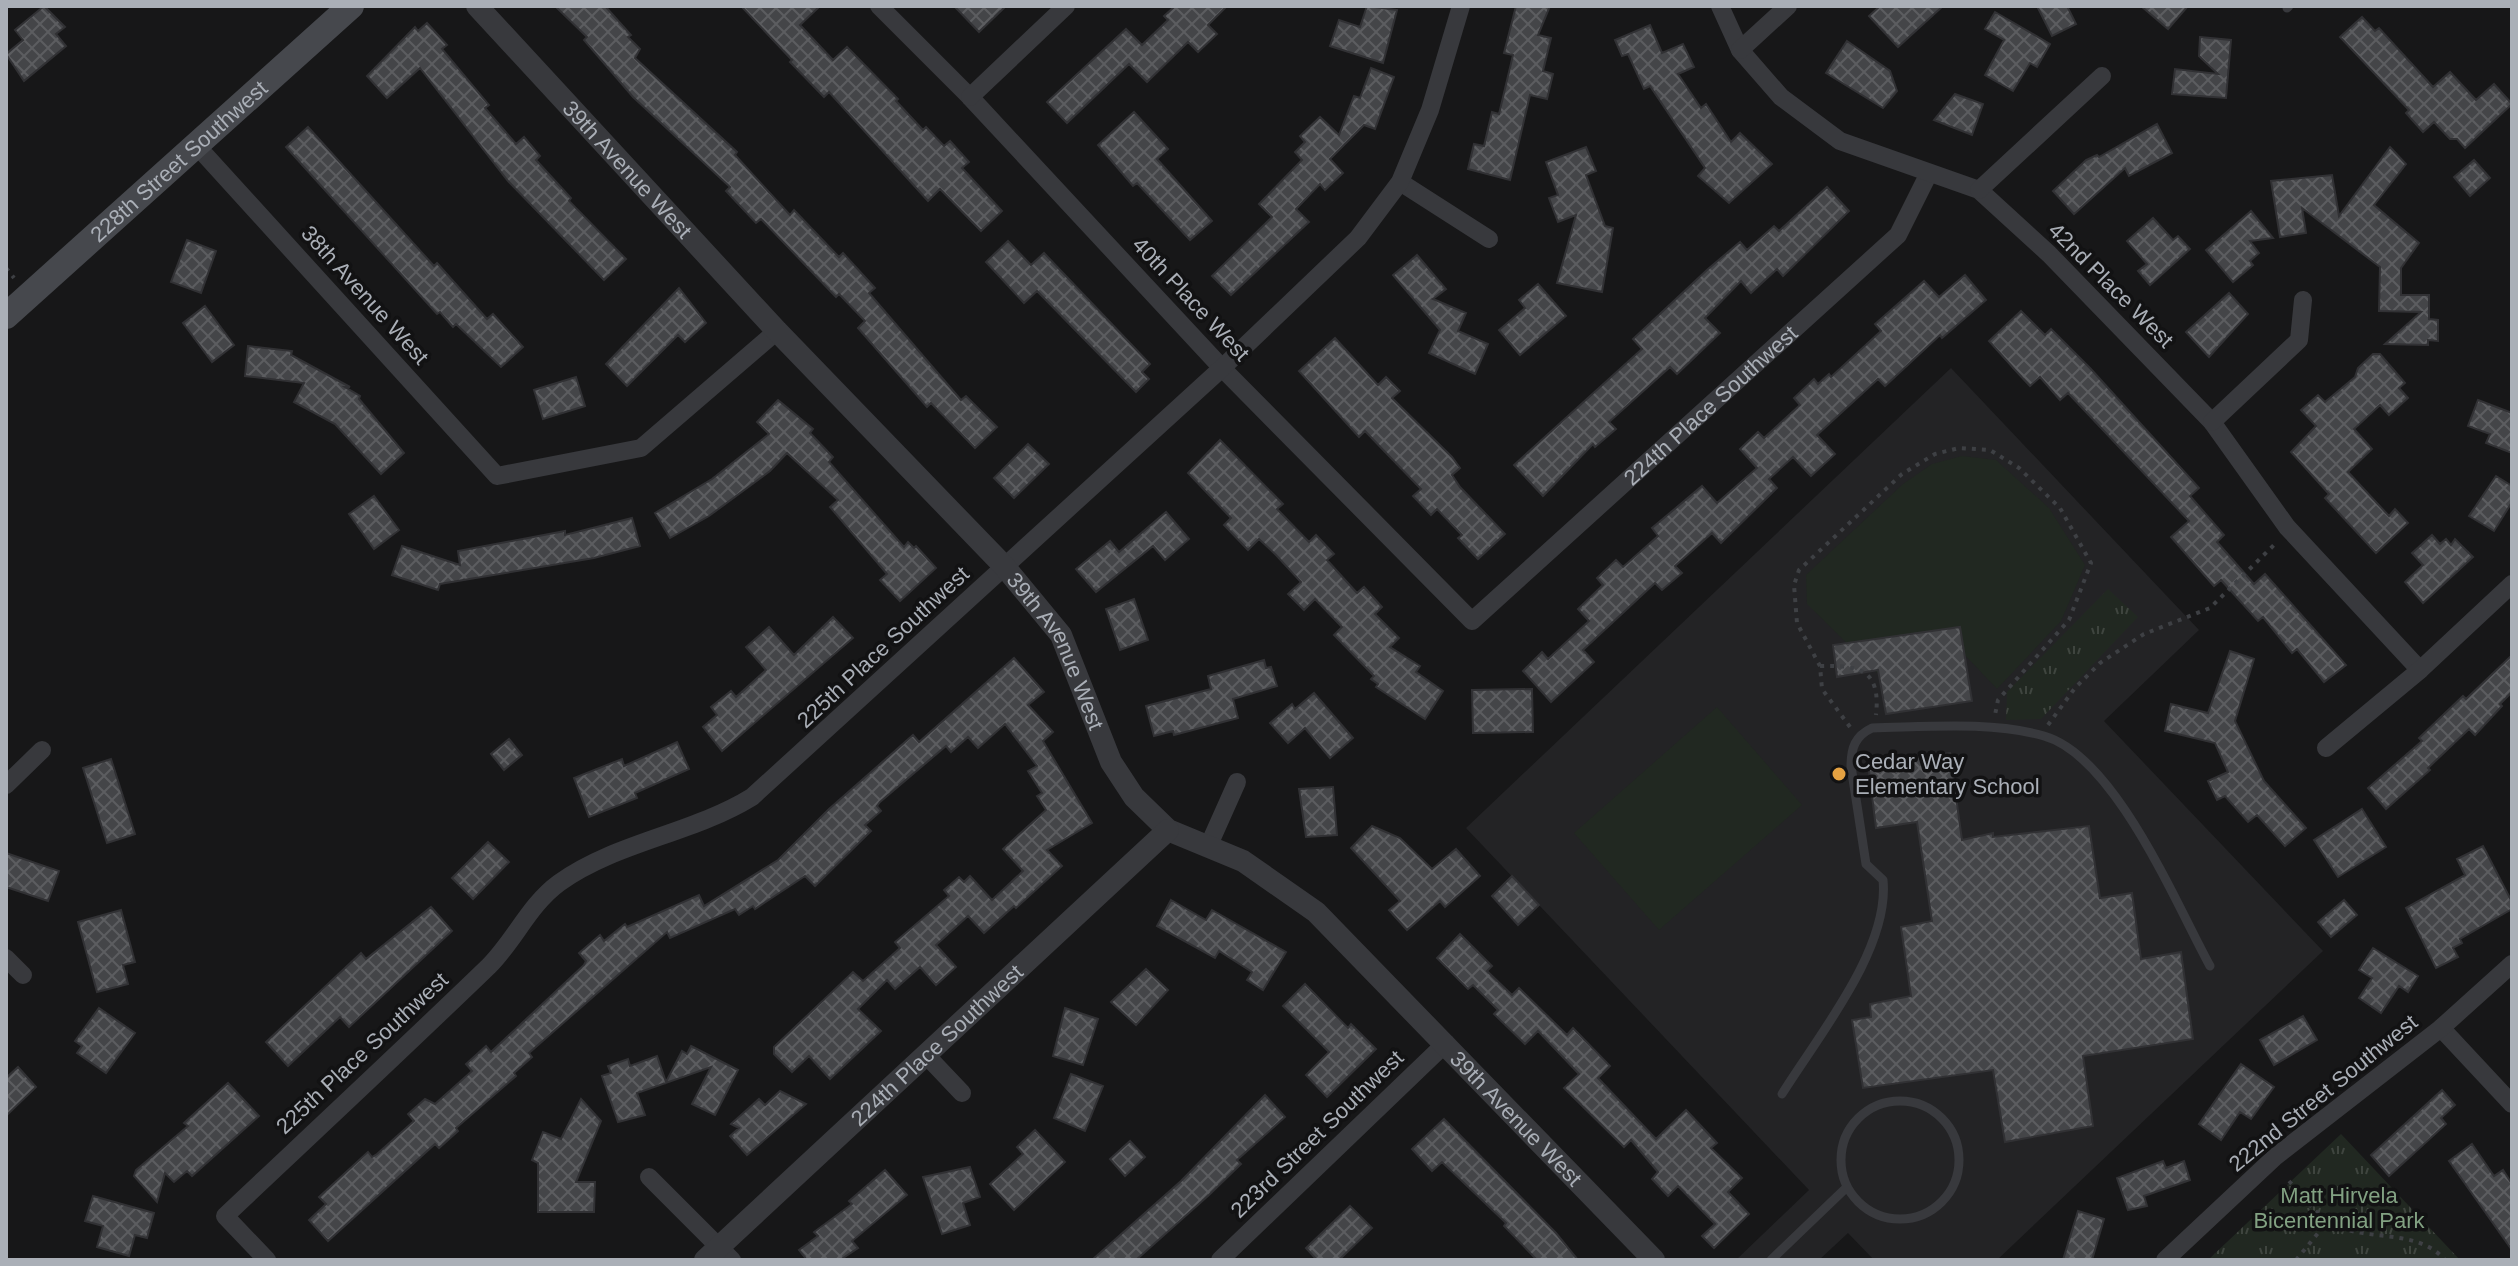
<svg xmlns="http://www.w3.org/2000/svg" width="2518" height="1266" viewBox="0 0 2518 1266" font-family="Arial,sans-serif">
  <defs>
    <pattern id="grass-tufts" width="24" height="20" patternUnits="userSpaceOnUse" patternTransform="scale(2)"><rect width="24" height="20" fill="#212821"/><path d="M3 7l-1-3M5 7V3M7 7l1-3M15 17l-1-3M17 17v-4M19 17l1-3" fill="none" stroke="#3f453f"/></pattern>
    <pattern id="building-cross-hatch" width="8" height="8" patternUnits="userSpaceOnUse" patternTransform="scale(2)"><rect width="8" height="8" fill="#444548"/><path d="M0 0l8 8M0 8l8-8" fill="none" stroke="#5c5d60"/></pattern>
  </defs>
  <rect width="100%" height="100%" fill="#171718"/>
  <path fill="#232325" d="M1951 368 2199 630 2104 721 2323 951 1997 1260H1874L1848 1233 1819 1260H1736L1809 1190 1466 828Z"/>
  <path fill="url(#grass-tufts)" d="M2108 589 2138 617 2041 719 2006 720 2007 692Z
    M2341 1134 2460 1260H2208Z"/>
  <path fill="#212821" d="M1962 456 1996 460 2049 508 2085 565 2061 621 1997 689 1963 653 1877 673 1807 604 1806 575 1903 484 1932 464Z
    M1717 707 1802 805 1659 930 1574 833Z"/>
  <path fill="url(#building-cross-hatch)" stroke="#313134" stroke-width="2" d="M44 6 65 27 56 34 66 46 24 81 6 54 23 40 15 30Z
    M555 6H605L631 35 628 37 640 49 635 58 737 152 735 155 790 215 794 210 839 257 843 253 875 288 869 293 961 400 966 396 997 427 975 448 931 403 927 407 858 328 865 321 839 294 836 297 761 219 756 223 726 191 730 187 633 97 584 40 587 37Z
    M741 6H820L800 25 833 60 847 47 898 99 896 101 923 130 926 127 944 146 950 141 969 162 962 168 1002 211 981 231 940 189 928 201 829 92 824 97 790 62 792 60Z
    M954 6H1006L979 32Z
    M1175 6H1227L1208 25 1217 34 1198 52 1188 42 1147 82 1129 64 1067 123 1047 102 1126 29 1142 45 1168 20 1164 16Z
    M1367 6 1397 10 1383 63 1330 46 1339 20 1360 27Z
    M1516 6H1550L1538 35 1551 38 1543 71 1553 74 1547 99 1530 95 1510 180 1468 169 1474 144 1484 146 1492 112 1499 114 1513 55 1504 53Z
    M1880 6H1943L1898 47 1869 16Z
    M2037 6H2067L2076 24 2052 36Z
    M2141 6H2188L2168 29Z
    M1995 12 2050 44 2037 67 2030 63 2013 91 1985 75 2004 40 1985 29Z
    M2362 17 2375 31 2379 28 2433 87 2450 72 2476 100 2494 84 2512 104 2465 148 2457 139H2450L2434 122 2423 132 2406 113 2409 110 2340 37Z
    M427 23 447 45 442 49 489 105 485 108 516 144 524 137 540 156 536 160 571 198 569 201 626 259 604 280 508 181 420 68 387 98 367 76 415 27 418 31Z
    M1650 25 1662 53 1683 44 1694 67 1678 74 1701 108 1706 104 1731 142 1740 133 1772 164 1729 203 1698 176 1705 168 1650 86 1644 89 1628 54 1622 56 1615 40Z
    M2200 37 2231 40 2226 98 2172 94 2175 69 2218 74 2199 56Z
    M1847 41 1890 71 1897 91 1883 108 1826 73Z
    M1371 68 1394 77 1375 129 1364 125 1330 159 1343 173 1325 190 1320 184 1296 209 1309 222 1231 295 1212 276 1272 217 1259 204 1302 160 1295 152 1305 142 1300 136 1320 117 1339 135 1354 96 1360 98Z
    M1955 94 1983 104 1972 135 1934 120Z
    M1134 112 1168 149 1157 159 1212 221 1190 240 1137 183 1133 186 1098 145Z
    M2157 124 2172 153 2129 176 2125 168 2074 214 2053 191 2086 160 2097 155 2099 157Z
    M308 127 434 266 437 263 487 319 493 314 523 347 501 367 456 324 453 327 440 312 437 314 286 147Z
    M1586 147 1596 171 1586 175 1605 226 1613 228 1602 292 1557 283 1576 215 1558 222 1549 198 1558 195 1546 162Z
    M2390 147 2406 164 2374 205 2419 243 2401 268V295H2429V319L2438 320V341L2428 340V345L2385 344 2421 312 2379 311 2380 267 2302 208 2306 233 2280 237 2271 181 2332 175 2339 216Z
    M2474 160 2490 178 2470 196 2454 177Z
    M1827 187 1849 211 1783 276 1777 269 1751 293 1741 281 1705 318 1720 333 1677 374 1670 367 1609 422 1616 429 1595 447 1593 444 1543 496 1514 465 1642 349 1633 339 1708 269 1740 242 1747 250 1774 226 1779 231Z
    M2251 211 2273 238 2250 241 2259 253 2250 261 2253 265 2233 282 2206 250Z
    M2153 218 2173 240 2178 236 2190 249 2150 285 2138 271 2147 264 2127 241Z
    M187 240 216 251 201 293 171 282Z
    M1008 241 1031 265 1044 253 1150 364 1142 372 1149 379 1136 392 1037 291 1024 303 986 262Z
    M1417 255 1446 289 1433 299 1466 313 1458 331 1488 344 1475 374 1429 353 1440 330 1393 275Z
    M1965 275 1986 300 1942 338 1940 335 1885 386 1878 379 1817 435 1835 454 1811 476 1793 457 1769 479 1777 488 1721 543 1712 533 1675 566 1682 573 1662 590 1655 583 1583 650 1594 662 1551 702 1523 671 1542 652 1548 659 1589 621 1578 609 1603 585 1597 578 1616 560 1623 567 1658 536 1652 528 1702 486 1717 503 1757 468 1740 449 1758 432 1764 438 1800 405 1794 398 1814 379 1818 384 1829 374 1831 377 1881 331 1875 324 1924 281 1939 297Z
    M1538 284 1566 316 1520 355 1499 330 1525 308 1519 300Z
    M679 288 706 323 685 342 678 335 627 386 606 364Z
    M2229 293 2248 314 2209 357 2186 332Z
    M205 306 234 345 212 362 183 323Z
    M2021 311 2045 335 2051 329 2090 368 2199 488 2190 496 2224 535 2217 542 2254 584 2265 574 2346 665 2324 682 2297 649 2292 653 2263 617 2258 621 2221 580 2214 586 2171 537 2189 521 2068 393 2060 400 2040 377 2030 386 2016 371 1989 341Z
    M1335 338 1378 385 1386 377 1400 391 1392 398 1452 457 1460 468 1452 475 1460 487 1505 534 1478 559 1458 538 1462 535 1437 509 1431 515 1413 496 1421 489 1389 456 1365 431 1359 437 1299 371Z
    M248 346 292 351 291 355 350 387H345L360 396 359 399 404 453 381 474 335 424 294 402 304 383 245 376Z
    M2373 354H2380L2405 383 2399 388 2408 398 2389 415 2380 405 2354 429 2372 449 2348 472 2389 516 2395 509 2408 523 2376 553 2325 498 2329 494 2291 452 2316 426 2301 410 2318 395 2325 402 2355 377 2358 368Z
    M576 377 585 406 543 419 534 390Z
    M778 400 813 429 810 433 833 457 829 462 904 547 908 542 914 548 916 546 936 568 900 601 880 580 887 574 830 507 838 500 787 453 770 471 709 516 670 538 655 513 712 479 769 434 757 422Z
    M2478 400 2512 413V453L2486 443 2490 434 2468 426Z
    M1220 440 1283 504 1277 509 1309 542 1316 535 1334 554 1327 560 1357 593 1364 587 1382 607 1375 614 1399 638 1390 647 1420 666 1416 672 1443 691 1425 719 1376 687 1378 684 1371 679 1374 676 1334 635 1342 627 1315 599 1304 610 1288 594 1301 582 1276 555 1259 539 1248 550 1224 525 1231 518 1188 473Z
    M1028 444 1049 464 1014 498 994 478Z
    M2496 476 2512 486V502L2494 531 2469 516Z
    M374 496 399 530 374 549 349 514Z
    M1166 512 1189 539 1165 560 1153 546 1096 592 1076 569 1110 541 1119 552Z
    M632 518 640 546 594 558 440 584 438 590 392 575 402 546 460 565 458 551 565 531V535Z
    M2432 535 2440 544 2446 539 2451 545 2455 539 2473 557 2423 603 2405 582 2423 565 2412 553Z
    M1134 599 1148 640 1120 650 1106 609Z
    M833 617 853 638 722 751 703 727 717 715 711 707 731 691 736 697 766 670 746 647 769 627 794 655Z
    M1960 627 1972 701 1886 714 1878 670 1837 677 1833 645Z
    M2230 651 2254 659 2235 721 2264 781 2306 828 2285 846 2257 815 2248 822 2225 796 2217 800 2208 781 2228 772 2215 743 2165 731 2171 704 2208 713Z
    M2512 655V692L2500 704 2502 706 2475 735 2469 729 2428 768 2430 770 2386 809 2368 788 2422 741 2419 738 2463 696 2466 699Z
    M1014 658 1044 692 1028 705 1053 732 1043 741 1092 823 1047 850 1062 866 1016 908 1014 906 984 933 968 916 936 945 956 967 936 985 920 967 895 989 887 980 858 1009 881 1031 830 1079 809 1056 792 1072 774 1054V1047L853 972 863 981 900 948 895 942 949 896 944 890 959 877 964 882 970 876 992 900 1023 871 1003 849 1046 810 1037 796 1042 793 1028 771 1037 766 1005 724 978 748 968 737 951 752 946 746 880 802 877 806 881 811 865 825 871 831 815 886 805 876 755 909 753 906 739 915 735 909 670 938 667 932 529 1053 532 1057 514 1073 516 1076 456 1128 458 1131 439 1148 435 1144 328 1241 309 1220 326 1204 319 1197 368 1152 372 1157 377 1154 414 1121 408 1114 425 1099 435 1104 472 1071 466 1064 486 1046 491 1052 584 965 586 961 579 953 600 935 604 941 625 924 627 927 699 895 704 906 778 860 829 809 913 735 919 742Z
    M1264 660 1266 668 1271 667 1277 686 1233 699 1238 718 1174 735 1173 731 1154 736 1146 706 1211 689 1208 676Z
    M1532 689 1533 732 1473 733 1472 690Z
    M1314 693 1353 738 1330 758 1305 728 1288 743 1270 723 1292 704 1295 709Z
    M509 739 522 755 504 770 491 754Z
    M677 742 689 769 635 793 637 798 589 817 574 778 622 759 624 766Z
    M1950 753 1962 840 1993 833V837L2089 826 2100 898 2132 893 2141 959 2181 952 2193 1039 2083 1056 2093 1126 2005 1142 1993 1070 1863 1088 1852 1020 1871 1017 1870 1004 1911 996 1901 927 1932 921 1917 822 1876 828 1868 763Z
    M111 759 135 834 107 843 83 768Z
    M1333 787 1337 835 1306 837 1299 789Z
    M2362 809 2386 847 2338 877 2314 840Z
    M1372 826 1400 838 1432 869 1456 849 1480 876 1445 907 1440 901 1407 930 1389 910 1400 901 1351 848Z
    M488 842 509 862 473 899 452 878Z
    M2483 846 2512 902V909L2460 939 2462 943 2453 948 2458 957 2436 968 2406 908 2465 875 2457 859Z
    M6 853 59 871 48 901 6 887Z
    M1512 876 1539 905 1518 925 1492 896Z
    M1171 900 1206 920 1212 910 1286 952 1263 990 1247 980 1252 972 1219 951 1215 958 1157 926Z
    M2344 900 2357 915 2331 937 2318 922Z
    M431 907 452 931 349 1027 340 1017 288 1066 266 1042 361 953 366 959Z
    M121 910 135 962 123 965 128 984 97 992 78 922Z
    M1460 934 1492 966 1487 971 1512 995 1519 988 1567 1035 1573 1028 1610 1066 1598 1078 1656 1139 1686 1110 1717 1143 1711 1148 1742 1178 1728 1192 1749 1214 1714 1248 1702 1236 1715 1224 1678 1186 1668 1196 1652 1179 1658 1172 1631 1140 1624 1147 1564 1088 1579 1074 1538 1031 1525 1044 1494 1014 1498 1010 1473 985 1468 989 1437 958Z
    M2373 948 2418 976 2408 992 2399 986 2381 1013 2359 998 2372 978 2359 970Z
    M1146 969 1168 990 1136 1025 1111 1002Z
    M1305 984 1348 1028 1351 1024 1376 1049 1327 1097 1306 1075 1329 1052 1283 1006Z
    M99 1008 135 1033 106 1073 77 1053 82 1046 75 1041Z
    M1065 1008 1098 1019 1083 1065 1053 1056Z
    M2303 1016 2317 1040 2274 1065 2260 1040Z
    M691 1046 738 1070 715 1115 692 1104 711 1067 637 1093 645 1115 618 1122 602 1076 611 1073 608 1066 628 1059 630 1066 657 1056 666 1082 682 1051 687 1054Z
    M2241 1064 2274 1087 2251 1119 2240 1112 2221 1140 2199 1124Z
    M18 1067 36 1087 6 1116V1078Z
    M1071 1074 1103 1086 1085 1131 1054 1118Z
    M228 1083 259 1116 192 1176 187 1171 174 1182 165 1173 157 1202 134 1176 136 1170 188 1126 184 1123Z
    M2442 1090 2455 1105 2441 1118 2446 1124 2389 1176 2371 1155Z
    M780 1091 806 1104 747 1155 730 1136 739 1128 731 1124 759 1099 765 1105Z
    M1265 1095 1285 1117 1237 1160 1241 1164 1209 1195 1136 1260H1092L1181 1181Z
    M581 1099 601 1121 576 1182H595L594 1212H538V1163L532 1160 543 1132 561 1139Z
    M1444 1119 1556 1233 1578 1260H1537L1504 1226 1506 1223 1442 1162 1432 1171 1412 1149Z
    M1035 1130 1065 1162 1014 1210 990 1184 1023 1154 1017 1147Z
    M1130 1141 1145 1157 1125 1176 1110 1159Z
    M2472 1144 2494 1176 2503 1170 2512 1184V1250L2449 1161Z
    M2163 1161 2166 1168 2184 1161 2190 1180 2144 1196 2147 1206 2128 1210 2117 1178Z
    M970 1167 980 1197 963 1203 970 1225 942 1234 923 1177Z
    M885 1170 907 1195 852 1241 858 1248 840 1260H807L799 1250 818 1236 814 1232 852 1204 849 1201Z
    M93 1196 154 1213 147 1238 135 1235 129 1256 97 1247 103 1226 85 1221Z
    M1350 1206 1372 1228 1339 1260H1317L1306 1248Z
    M2078 1211 2104 1219 2092 1260H2063Z"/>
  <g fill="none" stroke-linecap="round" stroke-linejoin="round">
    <path stroke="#3e4044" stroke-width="4" stroke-dasharray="4 6" stroke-linecap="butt" d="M6 268 14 278
      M1820 666C1859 665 1881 669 1876 715
      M2048 725 2075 688 2100 663 2144 634 2210 608 2276 543
      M1850 727 1822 689 1820 666 1797 623 1794 585 1799 570 1902 474 1935 454 1959 448 1990 450 2019 468 2060 508 2091 563 2069 620 1998 700 1995 715
      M2289 1181C2301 1194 2314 1212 2328 1221 2362 1244 2416 1226 2445 1260
      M2296 1260 2328 1221"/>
    <path stroke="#38393d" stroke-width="9" d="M2287 8 2289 6
      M1782 1094C1818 1036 1890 949 1883 880L1866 864 1851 766C1851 748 1855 736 1872 728 1927 727 1991 721 2044 736 2115 756 2176 904 2210 966
      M1841 1160a59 59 0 1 1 118 0a59 59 0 1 1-118 0Z
      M1771 1260 1847 1187"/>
    <g stroke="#38393d" stroke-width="18">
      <path id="s1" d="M879 6 970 97 1222 368 1472 621 1898 235 1929 173"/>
      <path d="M1720 6 1740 50 1781 97 1840 141 1979 190 2049 254 2212 422 2287 527 2420 670"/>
      <path d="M1740 50 1788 6"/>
      <path d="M970 97 1066 6"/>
      <path d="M197 146 497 476 641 448 777 331"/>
      <path d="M1400 182 1489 239"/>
      <path d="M1979 190 2102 76"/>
      <path d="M2212 422 2299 340 2303 300"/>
      <path d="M2326 748 2420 670 2512 584"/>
      <path d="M6 785 42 750"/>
      <path d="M1208 847 1237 782"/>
      <path d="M6 958 23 975"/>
      <path d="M2441 1028 2512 1104"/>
      <path d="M925 1054 962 1093"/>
      <path d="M649 1177 732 1260"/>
      <path d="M267 1260 225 1216C313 1133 402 1050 489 966 515 940 529 905 559 883 616 842 692 834 752 797L1222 368 1358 238 1400 182 1430 110 1461 6"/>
      <path d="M1220 1260 1446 1043"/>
      <path d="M2165 1260 2275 1157 2441 1028 2512 964"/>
    </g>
    <g stroke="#38393d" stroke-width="22">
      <path id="s2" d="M477 6 777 331 1004 566 1061 635 1111 762 1134 797 1168 830 1243 861 1316 912 1654 1260"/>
      <path id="s3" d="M705 1260 1168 830"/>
    </g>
    <path stroke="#46484d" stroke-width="26" id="s4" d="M6 316 351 6"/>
  </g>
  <circle fill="#e5a242" stroke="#121213" stroke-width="3" cx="1839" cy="774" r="8"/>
  <g text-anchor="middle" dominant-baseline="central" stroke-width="7" stroke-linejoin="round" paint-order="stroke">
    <g font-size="22" fill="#aaafb7" stroke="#121213">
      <text stroke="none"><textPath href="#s4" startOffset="232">228th Street Southwest</textPath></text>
      <text stroke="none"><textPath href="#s2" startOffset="222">39th Avenue West</textPath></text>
      <text transform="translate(2111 285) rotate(45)">42nd Place West</text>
      <text transform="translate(365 295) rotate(48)">38th Avenue West</text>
      <text transform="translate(1191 299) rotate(47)">40th Place West</text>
      <text stroke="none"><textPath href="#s1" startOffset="1176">224th Place Southwest</textPath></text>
      <text transform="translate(883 647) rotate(-43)">225th Place Southwest</text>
      <text stroke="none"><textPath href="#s2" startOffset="870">39th Avenue West</textPath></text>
      <text stroke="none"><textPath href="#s3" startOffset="316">224th Place Southwest</textPath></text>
      <text transform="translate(362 1053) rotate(-43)">225th Place Southwest</text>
      <text transform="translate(2323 1093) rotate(-39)">222nd Street Southwest</text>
      <text stroke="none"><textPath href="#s2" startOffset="1542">39th Avenue West</textPath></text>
      <text transform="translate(1317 1134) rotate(-44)">223rd Street Southwest</text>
    </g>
    <g font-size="22" fill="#aaafb7" stroke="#121213" text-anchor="start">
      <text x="1855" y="761">Cedar Way<tspan x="1855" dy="25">Elementary School</tspan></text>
    </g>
    <g font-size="22" fill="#82a182" stroke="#121213">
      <text x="2339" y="1195">Matt Hirvela<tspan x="2339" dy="25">Bicentennial Park</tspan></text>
    </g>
  </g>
  <rect width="2518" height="1266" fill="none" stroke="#aaafb7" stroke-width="16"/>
</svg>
